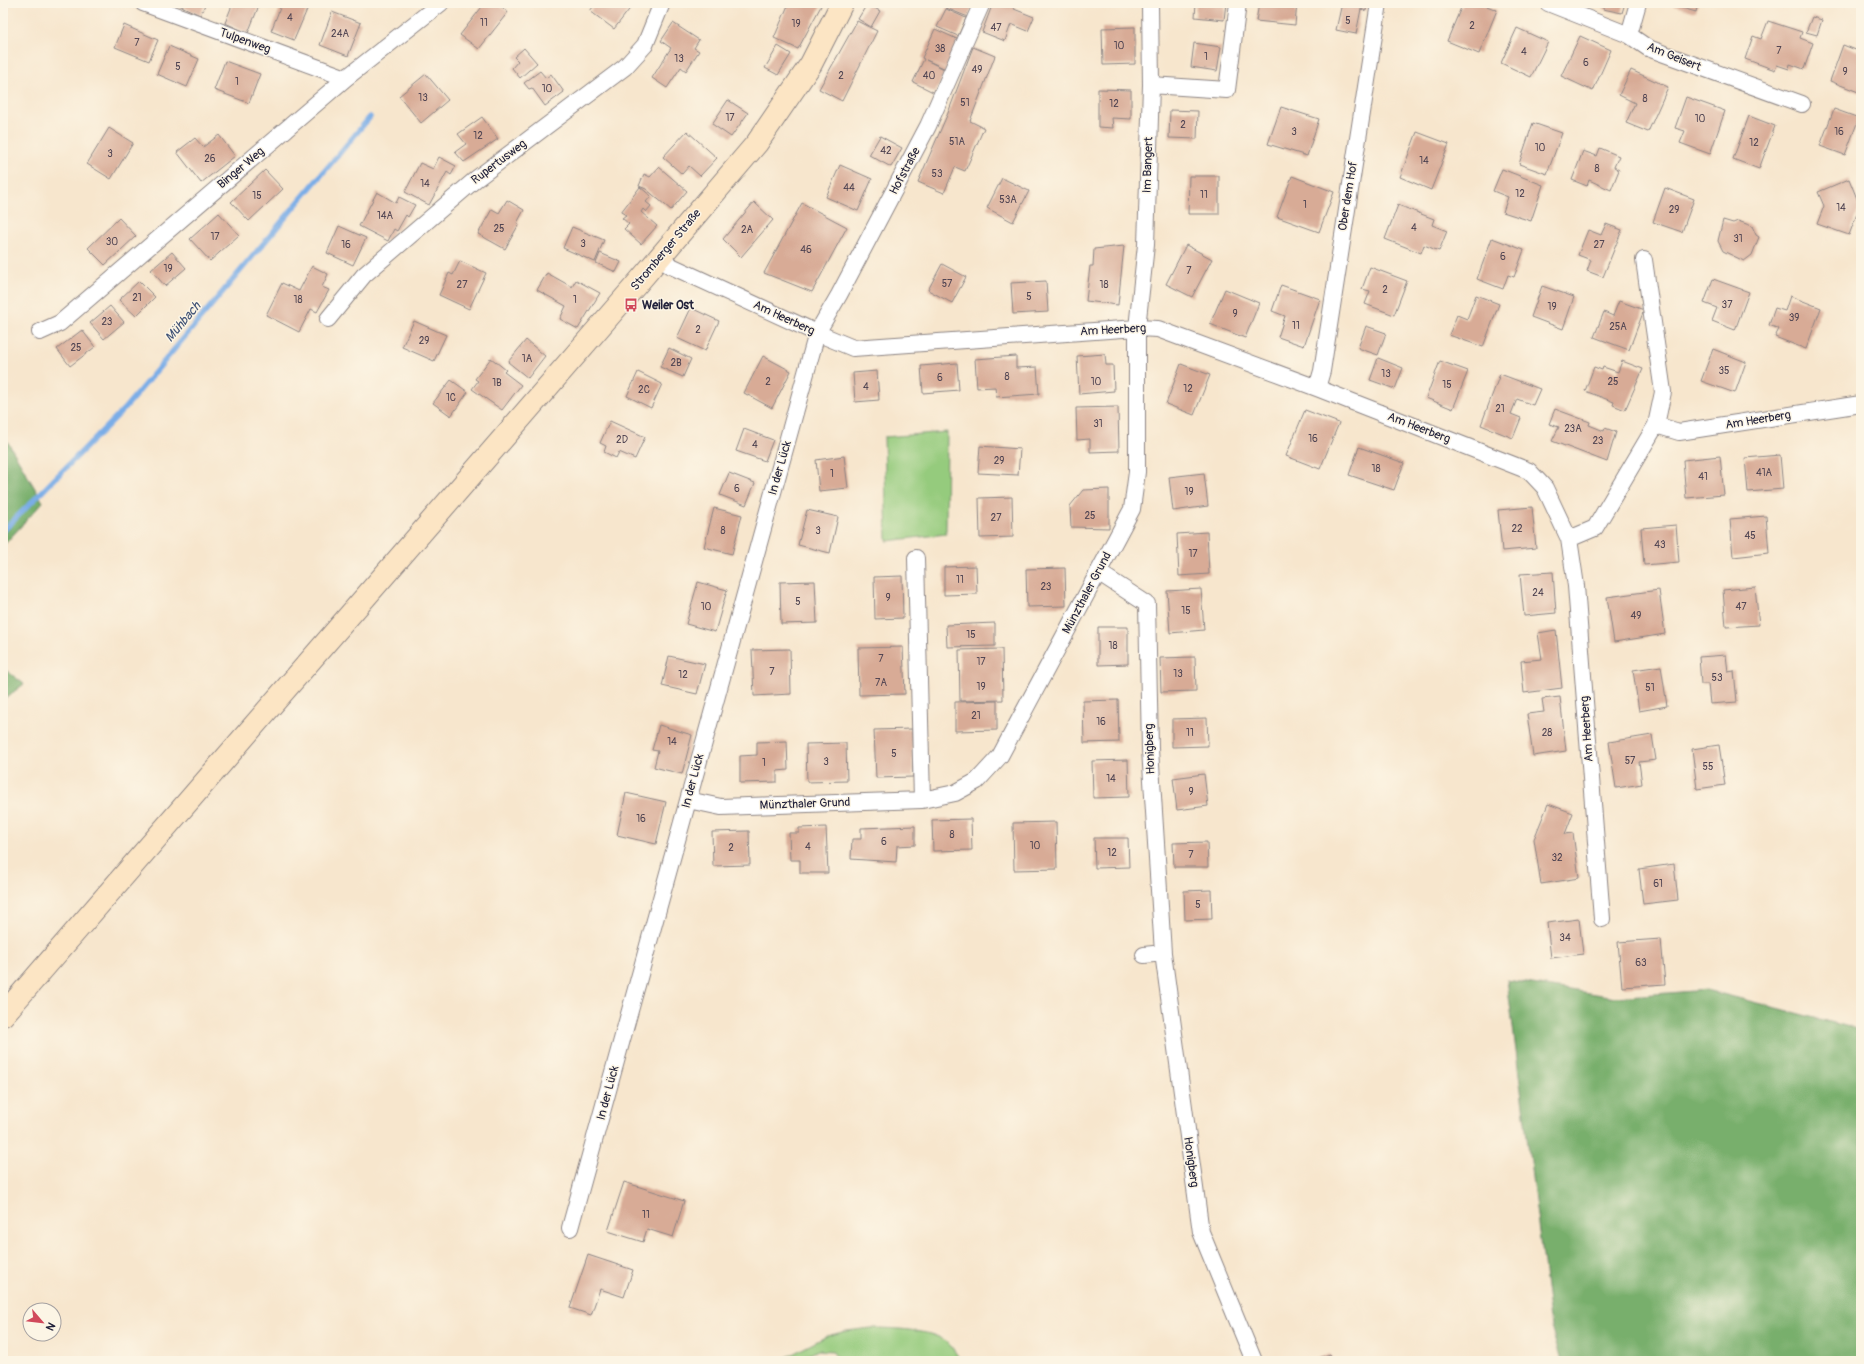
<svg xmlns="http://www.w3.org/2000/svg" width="1864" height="1364" viewBox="0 0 1864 1364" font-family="Pangolin,sans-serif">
  <rect width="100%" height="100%" fill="#fcf5e5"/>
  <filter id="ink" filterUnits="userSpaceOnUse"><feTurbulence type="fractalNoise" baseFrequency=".025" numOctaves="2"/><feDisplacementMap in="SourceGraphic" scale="8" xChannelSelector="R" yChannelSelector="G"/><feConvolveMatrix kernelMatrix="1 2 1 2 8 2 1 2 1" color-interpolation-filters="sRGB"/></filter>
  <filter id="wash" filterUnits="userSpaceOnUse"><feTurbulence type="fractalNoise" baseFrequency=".012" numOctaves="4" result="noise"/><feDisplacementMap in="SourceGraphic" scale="16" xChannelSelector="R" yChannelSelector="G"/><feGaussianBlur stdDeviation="0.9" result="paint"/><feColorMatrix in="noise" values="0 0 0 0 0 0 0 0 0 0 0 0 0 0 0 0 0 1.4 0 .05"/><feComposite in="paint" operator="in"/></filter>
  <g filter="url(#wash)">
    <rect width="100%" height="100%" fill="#f7e6cd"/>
    <path fill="#95cb7d" stroke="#5c765c" d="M947 432 946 534 887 541 884 437Z
      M871 1328C891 1328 933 1329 948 1343 953 1348 957 1355 961 1361H839L832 1351 818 1350 797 1361H779L827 1336 846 1331Z"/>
    <path fill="#78af6c" stroke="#4d6854" d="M3 434 43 502 3 546Z
      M3 668 24 684 3 700Z
      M1507 980 1615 997 1707 990 1861 1030V1361H1561L1551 1327Z"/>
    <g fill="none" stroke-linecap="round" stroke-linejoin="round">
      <path stroke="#7aade7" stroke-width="5.5" d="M3 531 124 409 370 117"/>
    </g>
    <g id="blocks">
      <path fill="#d8ab96" d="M180 3H206L200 15 179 5Z
        M233 3H260L248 33 225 23Z
        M282 3H303L309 5 294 40 271 31Z
        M485 3H496L508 12 479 49 460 35Z
        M596 3H627L632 6 614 29 590 11Z
        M789 3H815L821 6 798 49 774 38Z
        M948 3H974L968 17 946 8Z
        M993 3H1017L1014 9 1034 17 1028 31 1011 24 1005 41 982 32Z
        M1196 3H1226L1224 20 1195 17Z
        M1259 3H1297L1295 25 1256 21Z
        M1342 3H1367L1366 11 1361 9 1356 34 1336 30Z
        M1463 3H1479L1497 10 1479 54 1447 41Z
        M1604 3H1625L1622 13 1603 9Z
        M1668 3H1698L1696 12 1668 4Z
        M867 4 880 11 871 27 858 19Z
        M946 9 966 18 958 36 937 27Z
        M332 12 361 23 348 56 320 45Z
        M1812 17 1822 20 1817 35 1806 32Z
        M857 21 877 31 842 101 819 89Z
        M1768 21 1802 32 1800 38 1813 43 1804 69 1790 64 1789 69 1777 65 1775 70 1745 59 1753 36 1761 39Z
        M673 23 699 40 694 48 699 51 686 71 681 67 667 88 652 78 671 48 661 41Z
        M124 25 158 40 149 61 115 47Z
        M1135 27V64L1103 65 1102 28Z
        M1517 28 1548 42 1531 77 1501 63Z
        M935 29 959 40 946 69 926 60 946 70 935 93 913 82 924 59 922 58Z
        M1580 36 1611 50 1593 91 1561 76Z
        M1194 43 1221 47 1217 71 1191 67Z
        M1843 45 1861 52V93L1830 81Z
        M169 46 199 59 187 87 157 74Z
        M778 46 791 54 778 75 765 68Z
        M973 47 995 56 970 121 984 128 965 171 955 167 944 193 918 182 948 113Z
        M524 48 537 63 520 78 512 68 518 61 514 57Z
        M225 61 260 74 249 103 214 90Z
        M1631 70 1668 87 1648 132 1626 123 1635 103 1619 95Z
        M540 71 546 78 551 74 564 92 545 106 532 88 529 89 524 83Z
        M426 74 448 100 421 123 399 96Z
        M1098 89 1131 90V119L1112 118 1113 128 1098 127Z
        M1686 97 1725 111 1710 154 1680 143 1685 131 1675 128Z
        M728 100 748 113 731 137 712 124Z
        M1281 107 1319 119 1307 156 1268 144Z
        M1834 109 1859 118 1845 155 1820 146Z
        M1170 110 1198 111 1197 139 1169 138Z
        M1749 116 1775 126 1759 169 1733 159Z
        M482 117 498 139 464 162 455 152 466 144 458 134Z
        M1533 123 1562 133 1547 174 1519 164Z
        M109 128 133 143 111 179 87 164Z
        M687 131 717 158 700 176 689 166 682 174 663 157Z
        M1417 132 1449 144 1431 190 1400 177Z
        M219 135 235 156 201 183 177 152 195 138 203 147Z
        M880 136 902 148 891 167 869 155Z
        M1600 148 1619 156 1614 167 1619 170 1611 190 1589 180 1587 186 1572 180 1583 151 1597 156Z
        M439 157 456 166 451 175 447 172 429 205 405 192 420 163 433 169Z
        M840 165 872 179 858 211 826 197Z
        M659 167 687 191 671 210 646 189 639 186 644 174 650 177Z
        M1502 169 1543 185 1531 221 1503 212 1508 197 1493 191Z
        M265 170 283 189 249 221 231 202Z
        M1189 176H1219V214H1188Z
        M1292 176 1334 192 1319 232 1277 217Z
        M1002 178 1029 191 1013 222 987 208Z
        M1849 179 1860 206 1849 235 1817 224 1824 206 1818 192Z
        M640 187 651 196 646 202 651 206 646 212 643 209 641 212 657 226 641 244 624 229 629 224 622 218 626 215 621 212Z
        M1665 188 1694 199 1682 232 1653 222Z
        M377 192 396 203 399 197 415 205 408 217 406 215 397 231 394 229 388 241 359 226Z
        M507 200 524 210 517 223 519 224 505 249 478 234 492 209 499 213Z
        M754 202 773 220 741 257 723 239Z
        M802 203 847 227 812 292 764 273Z
        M1398 205 1434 219 1432 225 1447 231 1439 251 1424 245 1421 253 1385 239Z
        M219 213 239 235 210 261 190 239Z
        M119 218 136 236 105 265 88 248Z
        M1723 220 1733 223 1738 221 1752 226 1756 235 1759 237 1752 255 1744 261 1723 251 1718 241Z
        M1606 224 1622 230 1603 277 1587 271 1591 260 1578 255 1588 230 1601 235Z
        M339 226 366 238 353 265 327 253Z
        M572 227 604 240 595 262 563 248Z
        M1492 238 1524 250 1514 277 1508 275 1503 289 1477 279Z
        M1186 245 1212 259 1192 297 1166 284Z
        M1124 246 1118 305 1086 301 1090 266H1093L1094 249Z
        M172 252 186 268 165 286 151 270Z
        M600 253 621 262 616 272 596 263Z
        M460 261 486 273 469 309 439 295 449 273 453 275Z
        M942 264 966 277 952 303 928 290Z
        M312 266 328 274 322 287 329 290 317 312 311 309 299 332 266 315 282 283 299 291Z
        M1370 267 1407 281 1394 315 1365 304 1370 291 1362 289Z
        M547 273 572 287 576 280 600 293 578 329 560 319 566 306 537 290Z
        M1713 279 1749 292 1735 330 1712 321 1717 308 1704 303Z
        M139 281 155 297 136 316 119 300Z
        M1046 281 1048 312 1013 314 1011 283Z
        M1281 285 1320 299 1304 346 1278 337 1285 316 1272 311Z
        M1542 286 1574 297 1563 329 1531 317Z
        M1225 289 1259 303 1245 338 1210 324Z
        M1476 295 1499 304 1483 347 1449 335 1457 315 1467 319Z
        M1790 296 1821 308 1806 349 1775 337 1779 329 1769 325 1775 308 1785 311Z
        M1619 301 1644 310 1629 350 1594 337 1604 312 1613 316Z
        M110 306 124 322 104 339 90 323Z
        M691 308 719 321 705 351 677 338Z
        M414 321 446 335 434 361 402 347Z
        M1366 326 1386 333 1378 355 1358 348Z
        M82 330 95 347 70 366 57 349Z
        M526 340 545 356 528 378 508 362Z
        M669 348 691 359 683 377 660 367Z
        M1713 349 1746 362 1735 393 1701 381Z
        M1105 354 1106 365H1113L1114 391 1079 394 1077 356Z
        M763 356 791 371 772 408 744 393Z
        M1016 356V368L1037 367 1039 394 996 397 995 387 977 388 975 359Z
        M491 358 506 370 504 372 521 385 502 410 472 389 478 381 475 379Z
        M1378 358 1403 368 1395 389 1370 380Z
        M1440 361 1468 371 1453 409 1426 398Z
        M1622 361 1643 369 1625 410 1613 405 1614 402 1585 391 1594 367 1602 370 1603 367 1618 372Z
        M957 363 959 390 923 393 921 366Z
        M1181 364 1210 375 1194 415 1166 404Z
        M877 371 879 400 855 402 853 373Z
        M638 372 662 384 651 408 627 396Z
        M1500 374 1540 389 1533 405 1517 399 1511 414 1521 418 1513 438 1481 425Z
        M451 380 468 392 451 416 433 403Z
        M1118 407 1119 451 1090 452V439L1077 440 1076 408Z
        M1555 409 1590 422 1589 425 1604 431 1605 428 1616 432 1607 462 1552 441 1559 427 1549 424Z
        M1305 410 1339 423 1320 469 1286 456Z
        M610 421 645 437 635 459 619 452 616 458 604 452 606 446 600 443Z
        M744 429 773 440 765 461 736 451Z
        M980 446 1020 449 1018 475 978 473Z
        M1359 447 1404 463 1394 490 1349 475Z
        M1780 455 1783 489 1748 492 1745 458Z
        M844 456 848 488 819 491 816 460Z
        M1720 456 1724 495 1686 498 1683 460Z
        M729 473 755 483 746 505 720 495Z
        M1204 473 1208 506 1173 511 1169 477Z
        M1109 489V528L1071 527 1070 506 1083 490Z
        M1012 497 1013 537 980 538 979 498Z
        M1532 507 1536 548 1502 551 1498 510Z
        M714 508 742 515 732 554 704 547Z
        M807 510 838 517 830 553 798 545Z
        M1766 516 1769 553 1733 557 1730 519Z
        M1676 525 1679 562 1644 565 1641 528Z
        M1207 532 1209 574 1179 576 1177 534Z
        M976 566 977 594 944 595V567Z
        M1065 568 1066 606 1027 607 1026 569Z
        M1553 572 1556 613 1524 616 1520 574Z
        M902 576 903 618 875 619 874 577Z
        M815 581 817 623 781 624 780 582Z
        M698 582 727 590 715 632 686 624Z
        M1755 587 1759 625 1726 627 1723 590Z
        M1201 589 1204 630 1170 633 1167 591Z
        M1659 590 1665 634 1614 642 1607 597Z
        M995 623V646L947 647 946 625Z
        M1098 627H1128V664L1098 665Z
        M1556 630 1562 688 1524 693 1521 661 1542 659 1538 633Z
        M903 647 905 694 859 695 858 648Z
        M790 649 791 694 754 696 752 650Z
        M1002 649 1003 700 960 701 959 650Z
        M1726 655 1728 672 1734 671 1737 702 1710 704 1708 684H1701L1699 657Z
        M669 656 705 664 697 694 662 686Z
        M1195 657 1196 691 1161 692 1160 658Z
        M1661 666 1667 706 1639 711 1633 670Z
        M1560 697 1566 751 1533 756 1527 714 1544 712 1542 699Z
        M1118 700 1119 742 1084 743 1083 701Z
        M997 701V730L955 731V702Z
        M1207 718 1208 746 1172 747V719Z
        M659 725 692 735 682 774 654 767 658 751 652 750Z
        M912 729 913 777 876 778 874 730Z
        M1652 735 1656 760 1639 762 1642 784 1616 788 1609 742Z
        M787 741 788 770 777 771V782L740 783V756L757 755V742Z
        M846 743 847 781 807 782 806 744Z
        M1719 745 1725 785 1697 789 1692 749Z
        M1128 760 1129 797 1093 798 1092 761Z
        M1204 774 1208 806 1177 810 1173 778Z
        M626 793 666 802 656 844 617 835Z
        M1548 804 1573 813 1565 834 1573 833 1579 878 1541 884 1534 839Z
        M971 819 972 850 933 851 932 820Z
        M1056 822 1057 869 1014 870 1013 823Z
        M915 826V845L897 846 896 862 851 859 852 839H861V828Z
        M826 827 828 873H800V860H790L789 833H799V828Z
        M749 831 750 865 713 866 712 832Z
        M1094 838H1128L1129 867 1095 868Z
        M1207 842 1208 867H1174L1173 843Z
        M1674 864 1678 900 1643 904 1639 869Z
        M1211 890 1212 919 1185 920 1184 891Z
        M1579 919 1583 954 1551 958 1547 923Z
        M1661 939 1665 984 1622 987 1618 942Z
        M624 1182 684 1201 673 1237 647 1229 643 1242 608 1231Z
        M588 1255 633 1270 624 1297 600 1289 591 1315 570 1308Z
        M1330 1354 1333 1361H1310Z"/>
    </g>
  </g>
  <g filter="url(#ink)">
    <use href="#blocks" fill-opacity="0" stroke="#8c8484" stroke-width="1"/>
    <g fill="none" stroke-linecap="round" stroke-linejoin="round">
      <g stroke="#8c8484" stroke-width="18">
        <path id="minor" d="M143 3 346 78
          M1548 3 1629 35 1648 48 1802 104
          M1629 35 1638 3
          M1151 85 1227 90 1238 3
          M660 257 669 265 817 333 853 348 1137 328 1158 329 1317 388 1529 471 1545 488 1569 539 1576 586 1602 919
          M328 319 364 275 476 179 625 67 645 45 662 3
          M40 332 60 323 346 78 441 3
          M1317 388 1322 371 1379 3
          M1656 425 1679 432 1861 404
          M1569 539 1595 528 1656 425 1663 392 1644 260
          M916 558 922 800
          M1098 572 1147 604 1150 749 1163 953 1144 955
          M688 800 721 807 922 800 955 793 977 781 1000 756 1132 509 1137 472V328L1146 245 1151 85 1150 3
          M1163 953 1201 1232 1254 1361
          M570 1228 817 333 839 295 928 126 982 3"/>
      </g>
      <g stroke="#8c8484" stroke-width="24">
        <path id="secondary" d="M3 1015 636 285 757 143 811 64 842 3"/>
      </g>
      <use href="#minor" stroke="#fff" stroke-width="16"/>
      <use href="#secondary" stroke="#fce5c4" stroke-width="22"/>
    </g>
  </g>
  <defs>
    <g id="bus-bare" transform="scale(1.08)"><path d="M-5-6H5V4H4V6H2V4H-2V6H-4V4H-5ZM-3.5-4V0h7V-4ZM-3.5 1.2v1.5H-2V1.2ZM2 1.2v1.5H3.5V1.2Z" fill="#d1495b" stroke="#fcf5e5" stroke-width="2.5" paint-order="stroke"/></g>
  </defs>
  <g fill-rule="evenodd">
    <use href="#bus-bare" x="631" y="305"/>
  </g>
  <g text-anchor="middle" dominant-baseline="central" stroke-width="3" stroke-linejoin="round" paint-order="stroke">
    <g font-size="10" fill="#504452">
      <text x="290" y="18">4</text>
      <text x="1348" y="21">5</text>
      <text x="484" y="23">11</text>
      <text x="796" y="24">19</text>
      <text x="1472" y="26">2</text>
      <text x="996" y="28">47</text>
      <text x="340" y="34">24A</text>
      <text x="137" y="43">7</text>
      <text x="1119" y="46">10</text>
      <text x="940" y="49">38</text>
      <text x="1779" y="51">7</text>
      <text x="1524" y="52">4</text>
      <text x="1206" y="57">1</text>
      <text x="679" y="59">13</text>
      <text x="1586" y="63">6</text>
      <text x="178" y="67">5</text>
      <text x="977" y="70">49</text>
      <text x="1845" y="72">9</text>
      <text x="841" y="76">2</text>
      <text x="929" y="76">40</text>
      <text x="237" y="82">1</text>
      <text x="547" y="89">10</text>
      <text x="423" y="98">13</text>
      <text x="1645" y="99">8</text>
      <text x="965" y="103">51</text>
      <text x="1114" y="104">12</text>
      <text x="730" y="118">17</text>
      <text x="1700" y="119">10</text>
      <text x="1183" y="125">2</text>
      <text x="1294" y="132">3</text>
      <text x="1839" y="132">16</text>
      <text x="478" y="136">12</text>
      <text x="957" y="142">51A</text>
      <text x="1754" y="143">12</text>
      <text x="1540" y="148">10</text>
      <text x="886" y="151">42</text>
      <text x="110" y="154">3</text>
      <text x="210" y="159">26</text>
      <text x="1424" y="161">14</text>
      <text x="1597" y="169">8</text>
      <text x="937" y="174">53</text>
      <text x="425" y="184">14</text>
      <text x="849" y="188">44</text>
      <text x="1520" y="194">12</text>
      <text x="1204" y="195">11</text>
      <text x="257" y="196">15</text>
      <text x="1008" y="200">53A</text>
      <text x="1305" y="205">1</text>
      <text x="1841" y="208">14</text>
      <text x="1674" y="210">29</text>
      <text x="385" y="216">14A</text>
      <text x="1414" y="228">4</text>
      <text x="499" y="229">25</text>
      <text x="747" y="230">2A</text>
      <text x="215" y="237">17</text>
      <text x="1738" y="239">31</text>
      <text x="112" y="242">30</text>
      <text x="583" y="244">3</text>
      <text x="346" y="245">16</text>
      <text x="1599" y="245">27</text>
      <text x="806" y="250">46</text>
      <text x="1503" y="257">6</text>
      <text x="168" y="269">19</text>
      <text x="1189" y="271">7</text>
      <text x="947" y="284">57</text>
      <text x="462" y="285">27</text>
      <text x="1104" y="285">18</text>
      <text x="1385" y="290">2</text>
      <text x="1029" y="297">5</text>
      <text x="137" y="298">21</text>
      <text x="298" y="300">18</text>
      <text x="575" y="300">1</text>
      <text x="1727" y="305">37</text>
      <text x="1552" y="307">19</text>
      <text x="1235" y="314">9</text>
      <text x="1794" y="318">39</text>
      <text x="107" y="322">23</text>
      <text x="1296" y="326">11</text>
      <text x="1618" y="327">25A</text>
      <text x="698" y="330">2</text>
      <text x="424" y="341">29</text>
      <text x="76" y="348">25</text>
      <text x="527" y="359">1A</text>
      <text x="676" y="363">2B</text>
      <text x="1724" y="371">35</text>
      <text x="1386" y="374">13</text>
      <text x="1007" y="377">8</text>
      <text x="940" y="378">6</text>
      <text x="768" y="382">2</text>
      <text x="1096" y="382">10</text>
      <text x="1613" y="382">25</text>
      <text x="497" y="383">1B</text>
      <text x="1447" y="385">15</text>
      <text x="866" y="387">4</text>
      <text x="1188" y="389">12</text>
      <text x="644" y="390">2C</text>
      <text x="451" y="398">1C</text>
      <text x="1500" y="409">21</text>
      <text x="1098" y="424">31</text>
      <text x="1573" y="429">23A</text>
      <text x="1313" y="439">16</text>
      <text x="622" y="440">2D</text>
      <text x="1598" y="441">23</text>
      <text x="755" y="445">4</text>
      <text x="999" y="461">29</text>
      <text x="1376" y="469">18</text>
      <text x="1764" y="473">41A</text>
      <text x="832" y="474">1</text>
      <text x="1703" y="477">41</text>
      <text x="737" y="489">6</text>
      <text x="1189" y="492">19</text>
      <text x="1090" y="516">25</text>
      <text x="996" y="518">27</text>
      <text x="1517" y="529">22</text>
      <text x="723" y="531">8</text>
      <text x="818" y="531">3</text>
      <text x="1750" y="536">45</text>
      <text x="1660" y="545">43</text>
      <text x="1193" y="554">17</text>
      <text x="960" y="580">11</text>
      <text x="1046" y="587">23</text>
      <text x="1538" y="593">24</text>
      <text x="888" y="598">9</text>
      <text x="798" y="602">5</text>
      <text x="706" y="607">10</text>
      <text x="1741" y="607">47</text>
      <text x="1186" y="611">15</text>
      <text x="1636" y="616">49</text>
      <text x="971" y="635">15</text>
      <text x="1113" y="646">18</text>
      <text x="881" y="659">7</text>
      <text x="981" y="662">17</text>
      <text x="772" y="672">7</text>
      <text x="1178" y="674">13</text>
      <text x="683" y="675">12</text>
      <text x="1717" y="678">53</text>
      <text x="881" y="683">7A</text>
      <text x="981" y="687">19</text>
      <text x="1650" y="688">51</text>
      <text x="976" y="716">21</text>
      <text x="1101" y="722">16</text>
      <text x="1190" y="733">11</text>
      <text x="1547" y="733">28</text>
      <text x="672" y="742">14</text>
      <text x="894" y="754">5</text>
      <text x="1630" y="761">57</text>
      <text x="826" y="762">3</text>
      <text x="764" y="763">1</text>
      <text x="1708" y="767">55</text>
      <text x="1111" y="779">14</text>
      <text x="1191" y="792">9</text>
      <text x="641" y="819">16</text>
      <text x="952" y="835">8</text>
      <text x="884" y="842">6</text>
      <text x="1035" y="846">10</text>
      <text x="808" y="847">4</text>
      <text x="731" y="848">2</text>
      <text x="1112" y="853">12</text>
      <text x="1191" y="855">7</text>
      <text x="1557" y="858">32</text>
      <text x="1658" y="884">61</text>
      <text x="1198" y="905">5</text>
      <text x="1565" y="938">34</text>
      <text x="1641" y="963">63</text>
      <text x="646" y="1215">11</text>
    </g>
    <g font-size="12" fill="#22223b" stroke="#fcf5e5">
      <text transform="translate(245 41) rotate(20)">Tulpenweg</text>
      <text transform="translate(1674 57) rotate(22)">Am Geisert</text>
      <text transform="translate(499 162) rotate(-37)">Rupertusweg</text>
      <text transform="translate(1148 165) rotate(-88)">Im Bangert</text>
      <text transform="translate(241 168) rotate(-40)">Binger Weg</text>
      <text transform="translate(905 171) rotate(-62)">Hofstraße</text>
      <text transform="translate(1348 196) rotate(-81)">Ober dem Hof</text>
      <text transform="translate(666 250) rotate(-50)">Stromberger Straße</text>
      <text transform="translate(784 318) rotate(25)">Am Heerberg</text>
      <text transform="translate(1113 330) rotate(-3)">Am Heerberg</text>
      <text transform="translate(1758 420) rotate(-9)">Am Heerberg</text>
      <text transform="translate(1419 428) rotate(21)">Am Heerberg</text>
      <text transform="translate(780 468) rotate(-74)">In der Lück</text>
      <text transform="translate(1087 593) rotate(-62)">Münzthaler Grund</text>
      <text transform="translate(1587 729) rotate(-94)">Am Heerberg</text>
      <text transform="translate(1150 749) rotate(-92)">Honigberg</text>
      <text transform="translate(693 781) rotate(-75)">In der Lück</text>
      <text transform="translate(805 804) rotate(-2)">Münzthaler Grund</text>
      <text transform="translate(608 1093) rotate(-75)">In der Lück</text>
      <text transform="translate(1191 1162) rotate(82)">Honigberg</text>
    </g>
    <g font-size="12" font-weight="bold" fill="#22223b" stroke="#fcf5e5" text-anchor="start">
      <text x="642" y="305">Weiler Ost</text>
    </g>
    <g font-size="13" font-style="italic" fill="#415377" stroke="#fcf5e5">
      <text transform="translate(183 322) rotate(-50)">Mühbach</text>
    </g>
  </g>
  <rect width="1864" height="1364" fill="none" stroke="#fcf5e5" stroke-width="16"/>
  <g transform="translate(42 1322) rotate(118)"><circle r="19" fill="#fcf5e5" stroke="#a5a1a1"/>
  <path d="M0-3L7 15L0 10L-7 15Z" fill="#d1495b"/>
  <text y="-6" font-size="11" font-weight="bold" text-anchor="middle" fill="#22223b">N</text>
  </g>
</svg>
